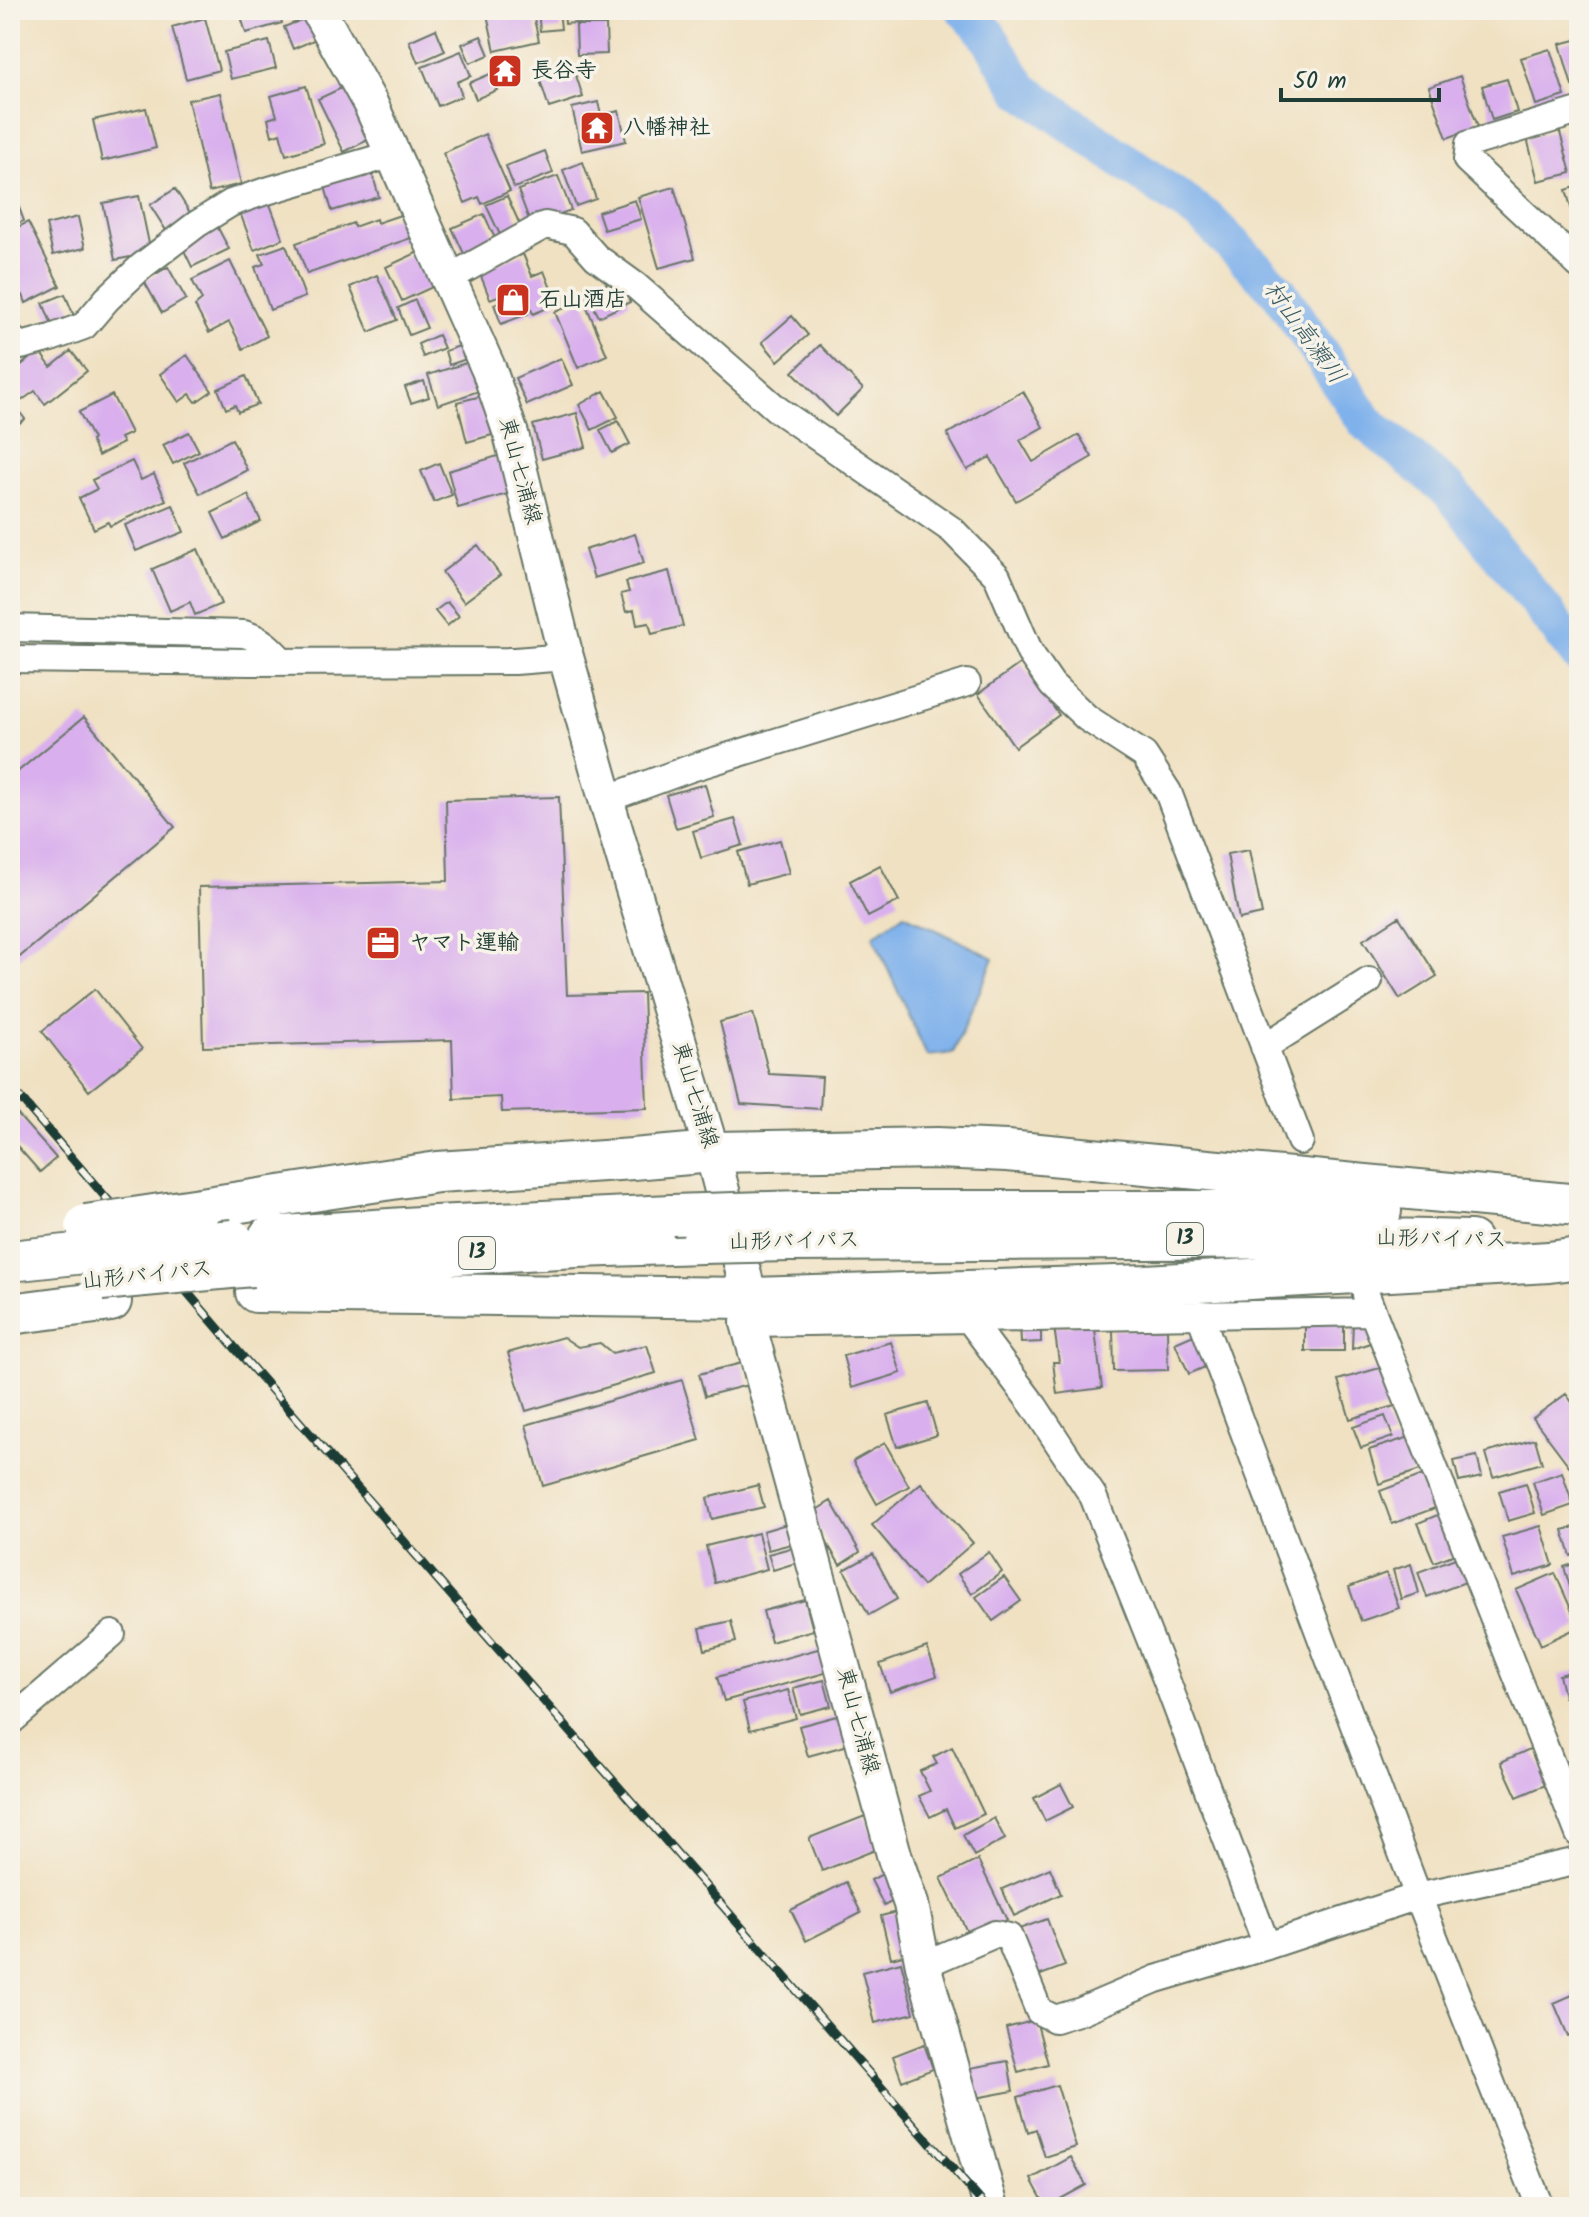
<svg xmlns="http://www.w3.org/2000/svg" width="1589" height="2217" viewBox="0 0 1589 2217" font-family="Kalam,'Klee One',sans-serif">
  <rect width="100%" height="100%" fill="#f7f3e8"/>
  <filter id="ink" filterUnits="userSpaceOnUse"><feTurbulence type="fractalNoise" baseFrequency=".0125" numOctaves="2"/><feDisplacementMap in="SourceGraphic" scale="16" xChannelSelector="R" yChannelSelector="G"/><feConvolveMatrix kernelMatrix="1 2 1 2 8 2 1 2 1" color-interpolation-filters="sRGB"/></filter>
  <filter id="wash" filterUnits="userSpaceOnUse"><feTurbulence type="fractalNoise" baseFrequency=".006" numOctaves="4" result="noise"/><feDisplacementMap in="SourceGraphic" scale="32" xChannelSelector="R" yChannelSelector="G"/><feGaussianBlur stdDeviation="1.8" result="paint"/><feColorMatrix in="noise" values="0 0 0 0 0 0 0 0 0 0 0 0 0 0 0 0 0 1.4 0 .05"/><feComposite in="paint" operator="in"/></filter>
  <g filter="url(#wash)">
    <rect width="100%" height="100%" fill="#f0e1c2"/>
    <path fill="#7fb1eb" stroke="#4f7790" stroke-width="2" d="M904 914 994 958 953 1053 927 1056 873 936Z"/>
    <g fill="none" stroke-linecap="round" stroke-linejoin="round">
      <path stroke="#7fb1eb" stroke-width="38" d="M965 10 985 31 1021 89 1206 218 1279 292 1366 422 1450 491 1579 655"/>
    </g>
    <g id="blocks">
      <path fill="#d9b0ed" d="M239 10H278L282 23 246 33Z
        M486 10H532L539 41 495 51Z
        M538 10H559L561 29 540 31Z
        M564 10H584L585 22 565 24Z
        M314 15 323 36 293 49 284 27Z
        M205 18 219 70 186 79 172 27Z
        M576 25H606L607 54 577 55Z
        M436 29 445 51 418 63 409 41Z
        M481 36 489 55 470 63 462 44Z
        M1579 39V84L1572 86 1560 44Z
        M269 41 276 68 231 79 224 52Z
        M1550 49 1565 96 1536 105 1521 58Z
        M461 51 471 76 457 82 462 96 438 106 422 67Z
        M573 66 583 97 549 108 539 77Z
        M490 74 497 90 476 99 469 83Z
        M1460 76 1478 127 1447 138 1429 87Z
        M1507 79 1517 112 1492 120 1482 86Z
        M350 84 376 136 344 152 318 99Z
        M306 86 324 144 286 155 280 133 272 136 268 119 277 116 271 96Z
        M220 93 241 184 209 192 188 100Z
        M598 102 601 115 619 111 626 141 582 151 572 108Z
        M146 108 156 148 102 161 93 120Z
        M1559 129 1571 173 1538 181 1527 138Z
        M485 134 510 191 482 204 479 197 465 203 443 153Z
        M545 151 553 173 514 188 506 166Z
        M583 162 596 199 576 206 563 170Z
        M371 169 379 197 332 211 324 183Z
        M558 176 571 210 531 225 518 190Z
        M10 183 24 221 10 226Z
        M1579 186V232H1578L1566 190Z
        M674 187 695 258 659 268 638 197Z
        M175 189 194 219 169 235 150 205Z
        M139 196 151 253 115 260 103 203Z
        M507 196 521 227 501 237 486 205Z
        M268 199 283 239 254 250 239 210Z
        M635 200 641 219 604 230 598 212Z
        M409 212 417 236 307 274 296 243 353 223 354 227 376 219 377 223Z
        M484 214 497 243 466 258 452 228Z
        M78 217 85 248 53 255 46 225Z
        M28 222 60 286 26 303 23 295 10 301V231Z
        M217 226 229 249 192 267 181 244Z
        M286 245 305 297 270 310 255 267 264 264 260 254Z
        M425 249 441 283 402 301 386 267Z
        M523 254 532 276 544 271 557 304 533 314 522 287 490 299 479 271Z
        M230 261 267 336 243 349 229 322 209 333 195 306 202 300 192 280Z
        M168 267 186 299 162 313 144 281Z
        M377 275 397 320 369 332 350 287Z
        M619 278 630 302 599 317 587 293Z
        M65 294 74 316 52 325 43 303Z
        M520 294 528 314 501 324 494 304Z
        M415 300 427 328 409 335 398 308Z
        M584 300 607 355 578 368 555 312Z
        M792 316 808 335 778 361 762 342Z
        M438 335 444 348 423 357 418 344Z
        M465 344 469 358 449 365 445 351Z
        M820 345 863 389 836 416 793 372Z
        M39 351 51 367 71 351 87 371 45 404 35 391 21 401 10 387V374Z
        M187 355 212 391 196 402 190 394 179 402 160 374Z
        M561 358 573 385 527 405 515 378Z
        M469 362 479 391 438 405 428 375Z
        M246 376 258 404 238 412 235 405 226 409 218 389Z
        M424 381 429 397 411 403 405 387Z
        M604 391 618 417 592 430 579 405Z
        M1023 391 1043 427 1020 440 1033 462 1079 435 1092 457 1016 501 990 457 967 470 947 434Z
        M112 395 131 433 120 438 123 443 98 456 91 441 93 439 79 412Z
        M482 396 492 435 467 442 457 402Z
        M10 400 25 419 10 430Z
        M577 413 586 447 542 459 533 425Z
        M618 421 630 444 612 453 600 430Z
        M189 432 199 451 173 464 163 445Z
        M232 439 247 470 200 494 184 463Z
        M501 455 511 493 458 508 448 471Z
        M132 461 141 480 154 474 166 500 110 526 108 522 94 529 79 498 97 489 92 480Z
        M439 463 452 495 434 502 421 471Z
        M248 495 261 521 225 539 212 513Z
        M173 505 184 532 136 551 125 525Z
        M635 534 644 563 594 578 585 550Z
        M478 545 500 575 464 602 442 572Z
        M198 549 221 604 195 615 190 602 170 611 152 569Z
        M669 571 683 626 652 634 649 623 637 625 634 610 626 612 621 594 629 592 626 582Z
        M447 602 459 616 447 626 435 611Z
        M1021 663 1059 715 1015 747 978 694Z
        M84 717 175 827 10 965V778Z
        M705 784 714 817 676 828 666 795Z
        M559 797 567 995 643 993 647 1108 502 1112 501 1097 454 1099 452 1040 203 1047 199 887 448 881 446 800Z
        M735 819 743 845 701 858 693 831Z
        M780 840 789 873 747 884 738 852Z
        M1249 850 1262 914 1239 919 1227 854Z
        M880 865 899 901 868 917 850 881Z
        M1399 917 1437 976 1400 999 1363 940Z
        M95 989 142 1049 89 1091 42 1031Z
        M753 1013 769 1074 822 1077 820 1109 741 1104 720 1022Z
        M10 1106 56 1158 40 1172 10 1138Z
        M1353 1321H1373L1379 1340 1352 1349Z
        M1094 1322 1102 1388 1057 1394 1053 1362H1059L1054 1327Z
        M1305 1322H1344V1351H1305Z
        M1020 1323H1041V1342L1021 1343Z
        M1167 1329 1168 1370 1114 1371 1113 1330Z
        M1198 1333 1212 1364 1189 1374 1175 1343Z
        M563 1337 578 1347 600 1343 612 1353 647 1345 656 1373 526 1411 508 1353Z
        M891 1342 901 1373 852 1388 843 1356Z
        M742 1363 748 1385 705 1396 699 1374Z
        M1390 1365 1402 1404 1350 1419 1338 1380Z
        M682 1380 700 1440 543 1486 526 1425Z
        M1566 1394 1579 1412V1479L1533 1418Z
        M928 1403 937 1435 897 1447 887 1415Z
        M1385 1416 1393 1437 1361 1448 1353 1427Z
        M1416 1435 1426 1468 1379 1484 1369 1450Z
        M1535 1439 1542 1463 1493 1477 1486 1453Z
        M885 1443 909 1486 877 1504 853 1461Z
        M1477 1456 1482 1477 1459 1482 1454 1461Z
        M1431 1472 1443 1505 1392 1524 1380 1491Z
        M1562 1472 1573 1505 1544 1515 1533 1482Z
        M921 1483 973 1543 923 1586 872 1525Z
        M1526 1483 1535 1513 1508 1521 1499 1491Z
        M758 1485 764 1507 712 1519 707 1498Z
        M831 1501 860 1552 840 1565 810 1514Z
        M1447 1511 1463 1551 1434 1562 1418 1523Z
        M790 1523 795 1543 768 1550 763 1531Z
        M1541 1526 1553 1565 1514 1577 1502 1537Z
        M1579 1526V1553L1571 1556 1563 1530Z
        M758 1533 767 1569 715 1583 706 1546Z
        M794 1547 799 1562 773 1570 768 1554Z
        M989 1552 1002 1572 972 1594 958 1574Z
        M873 1554 897 1599 869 1615 844 1570Z
        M1458 1557 1468 1581 1427 1597 1418 1572Z
        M1579 1562V1599L1574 1600 1564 1567Z
        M1411 1564 1419 1593 1401 1599 1393 1570Z
        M1386 1573 1399 1608 1361 1621 1349 1587Z
        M1555 1573 1579 1627 1541 1645 1516 1590Z
        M1004 1577 1021 1601 993 1621 976 1597Z
        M805 1600 813 1630 771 1642 763 1611Z
        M731 1621 736 1642 705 1650 700 1628Z
        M825 1647 832 1671 724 1701 717 1677Z
        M927 1647 937 1676 890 1692 880 1664Z
        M1579 1670V1693L1564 1697 1559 1675Z
        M824 1680 831 1706 800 1714 793 1688Z
        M788 1690 796 1718 750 1730 743 1702Z
        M844 1714 852 1744 808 1756 799 1726Z
        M952 1747 984 1814 955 1828 946 1809 930 1817 919 1796 930 1791 920 1771 937 1764 933 1757Z
        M1532 1748 1548 1784 1517 1797 1501 1762Z
        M1061 1784 1073 1807 1045 1821 1034 1798Z
        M865 1816 878 1849 822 1871 809 1838Z
        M994 1818 1005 1839 974 1856 963 1835Z
        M978 1860 1007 1920 970 1938 941 1878Z
        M1050 1868 1061 1894 1014 1916 1002 1889Z
        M890 1870 903 1896 884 1906 871 1880Z
        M846 1882 861 1913 806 1941 791 1910Z
        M905 1910 915 1952 891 1958 881 1916Z
        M1047 1919 1065 1966 1038 1976 1019 1929Z
        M901 1962 914 2013 875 2023 862 1972Z
        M1579 1992V2031L1568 2036 1554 2003Z
        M1036 2020 1048 2064 1018 2072 1006 2028Z
        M924 2044 933 2069 902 2081 893 2056Z
        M1008 2061 1013 2091 975 2098 970 2068Z
        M1057 2085 1076 2147 1045 2157 1036 2129 1028 2132 1018 2097Z
        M1071 2157 1086 2185 1046 2207 1031 2179Z"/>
    </g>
  </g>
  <g filter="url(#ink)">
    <use href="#blocks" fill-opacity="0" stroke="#687666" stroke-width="2"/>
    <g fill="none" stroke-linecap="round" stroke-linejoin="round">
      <g stroke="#687666" stroke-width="30">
        <path id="minor" d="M1579 111 1469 144 1467 160 1579 265
          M449 278 545 225 573 231 596 257 636 286 778 410 952 530 997 576 1030 653 1052 685 1087 718 1144 755 1168 792 1300 1141
          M10 338 21 346 51 338 84 326 107 299 142 266 197 224 231 203 263 192 393 154
          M10 628 244 634C262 639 271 649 283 662
          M10 659 249 662 515 661 566 657
          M606 799 691 768 967 683
          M1264 1047 1369 981
          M1366 1295 1579 1834
          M1200 1315 1418 1896 1540 2207
          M969 1319 1034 1406 1093 1496 1166 1679 1267 1946
          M748 1323 1373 1312
          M10 1722 112 1634
          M923 1965 995 1934 1009 1937 1039 2011 1055 2019 1081 2011 1156 1979 1267 1946 1418 1896 1579 1861"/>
      </g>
      <g stroke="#687666" stroke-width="38">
        <path id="major" d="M318 10 371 105 390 148 489 370 511 434 566 657 606 799 712 1152 750 1298 748 1323 895 1858 911 1904 923 1965 991 2207"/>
      </g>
      <g stroke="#687666" stroke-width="44">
        <path id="highway" d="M201 1208 438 1172 633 1159 712 1152 937 1148 1007 1151 1579 1205
          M801 1211H1381
          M269 1237 435 1226 672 1215
          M790 1241 1344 1238 1471 1241
          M10 1261 94 1252
          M252 1266 577 1247 702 1243
          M256 1292 750 1298 1146 1285 1549 1262 1579 1258
          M10 1314 111 1301"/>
      </g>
      <use href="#minor" stroke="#fff" stroke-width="26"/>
      <use href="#major" stroke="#fff" stroke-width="34"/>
      <use href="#highway" stroke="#fff" stroke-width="40"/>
      <g stroke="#1f3d34" stroke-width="9">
        <path id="rail" d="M10 1086 242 1356 986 2207"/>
      </g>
      <use href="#rail" stroke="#f7f3e8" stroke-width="6" stroke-dasharray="18" stroke-linecap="butt"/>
      <g stroke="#687666" stroke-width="44" stroke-linecap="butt">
        <path id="highway-bridge" d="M672 1215 801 1211
          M86 1225 201 1208
          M702 1243 790 1241
          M94 1252 233 1240
          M101 1280 252 1266"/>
      </g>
      <use href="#highway-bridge" stroke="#fff" stroke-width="40"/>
    </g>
  </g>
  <defs>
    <g id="temple-square" transform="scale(1.8)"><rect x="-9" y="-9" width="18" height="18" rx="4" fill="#c8321e" stroke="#f7f3e8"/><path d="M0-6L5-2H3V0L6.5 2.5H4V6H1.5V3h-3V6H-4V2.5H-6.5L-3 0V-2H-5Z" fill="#fff"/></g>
    <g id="shop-square" transform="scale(1.8)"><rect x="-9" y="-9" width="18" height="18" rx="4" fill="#c8321e" stroke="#f7f3e8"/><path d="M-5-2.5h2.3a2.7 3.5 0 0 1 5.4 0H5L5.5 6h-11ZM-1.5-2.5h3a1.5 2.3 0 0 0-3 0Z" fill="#fff"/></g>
    <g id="office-square" transform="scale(1.8)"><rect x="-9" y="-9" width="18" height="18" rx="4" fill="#c8321e" stroke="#f7f3e8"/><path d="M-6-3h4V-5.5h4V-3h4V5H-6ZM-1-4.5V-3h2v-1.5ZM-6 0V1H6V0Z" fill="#fff"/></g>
  </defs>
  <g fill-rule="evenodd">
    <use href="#temple-square" x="505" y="71"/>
    <use href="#temple-square" x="597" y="128"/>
    <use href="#shop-square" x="513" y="300"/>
    <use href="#office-square" x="383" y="943"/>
  </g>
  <g text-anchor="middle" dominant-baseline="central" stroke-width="7" stroke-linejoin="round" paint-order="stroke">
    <g fill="#f7f3e8" stroke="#60746a" stroke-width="2">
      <rect x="1167" y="1223" width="36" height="32" rx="6"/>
      <rect x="459" y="1237" width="36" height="32" rx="6"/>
    </g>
    <g font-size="20" font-weight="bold" fill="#1f3d34">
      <text x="1185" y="1239">13</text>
      <text x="477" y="1253">13</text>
    </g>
    <g font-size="22" font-weight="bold" fill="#1f3d34" stroke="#f7f3e8" text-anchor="start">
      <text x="531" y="71">長谷寺</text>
      <text x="623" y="128">八幡神社</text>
      <text x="539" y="300">石山酒店</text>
      <text x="409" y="943">ヤマト運輸</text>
    </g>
    <g font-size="22" fill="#1f3d34" stroke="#f7f3e8">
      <text transform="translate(519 471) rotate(75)">東山七浦線</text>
      <text transform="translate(694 1095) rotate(73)">東山七浦線</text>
      <text transform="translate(1441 1240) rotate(1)">山形バイパス</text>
      <text transform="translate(794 1242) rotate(-1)">山形バイパス</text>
      <text transform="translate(147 1276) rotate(-6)">山形バイパス</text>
      <text transform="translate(857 1721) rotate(75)">東山七浦線</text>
    </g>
    <g font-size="24" font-style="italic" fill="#375a62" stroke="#f7f3e8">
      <text transform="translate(1304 333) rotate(54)">村山高瀬川</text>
    </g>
  </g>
  <rect width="1589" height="2217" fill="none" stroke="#f7f3e8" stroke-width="40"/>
  <path d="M1281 88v12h158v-12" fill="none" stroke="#1f3d34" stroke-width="4"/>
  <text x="1293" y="88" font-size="24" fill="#1f3d34" stroke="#f7f3e8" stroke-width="6" paint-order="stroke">50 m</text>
</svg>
